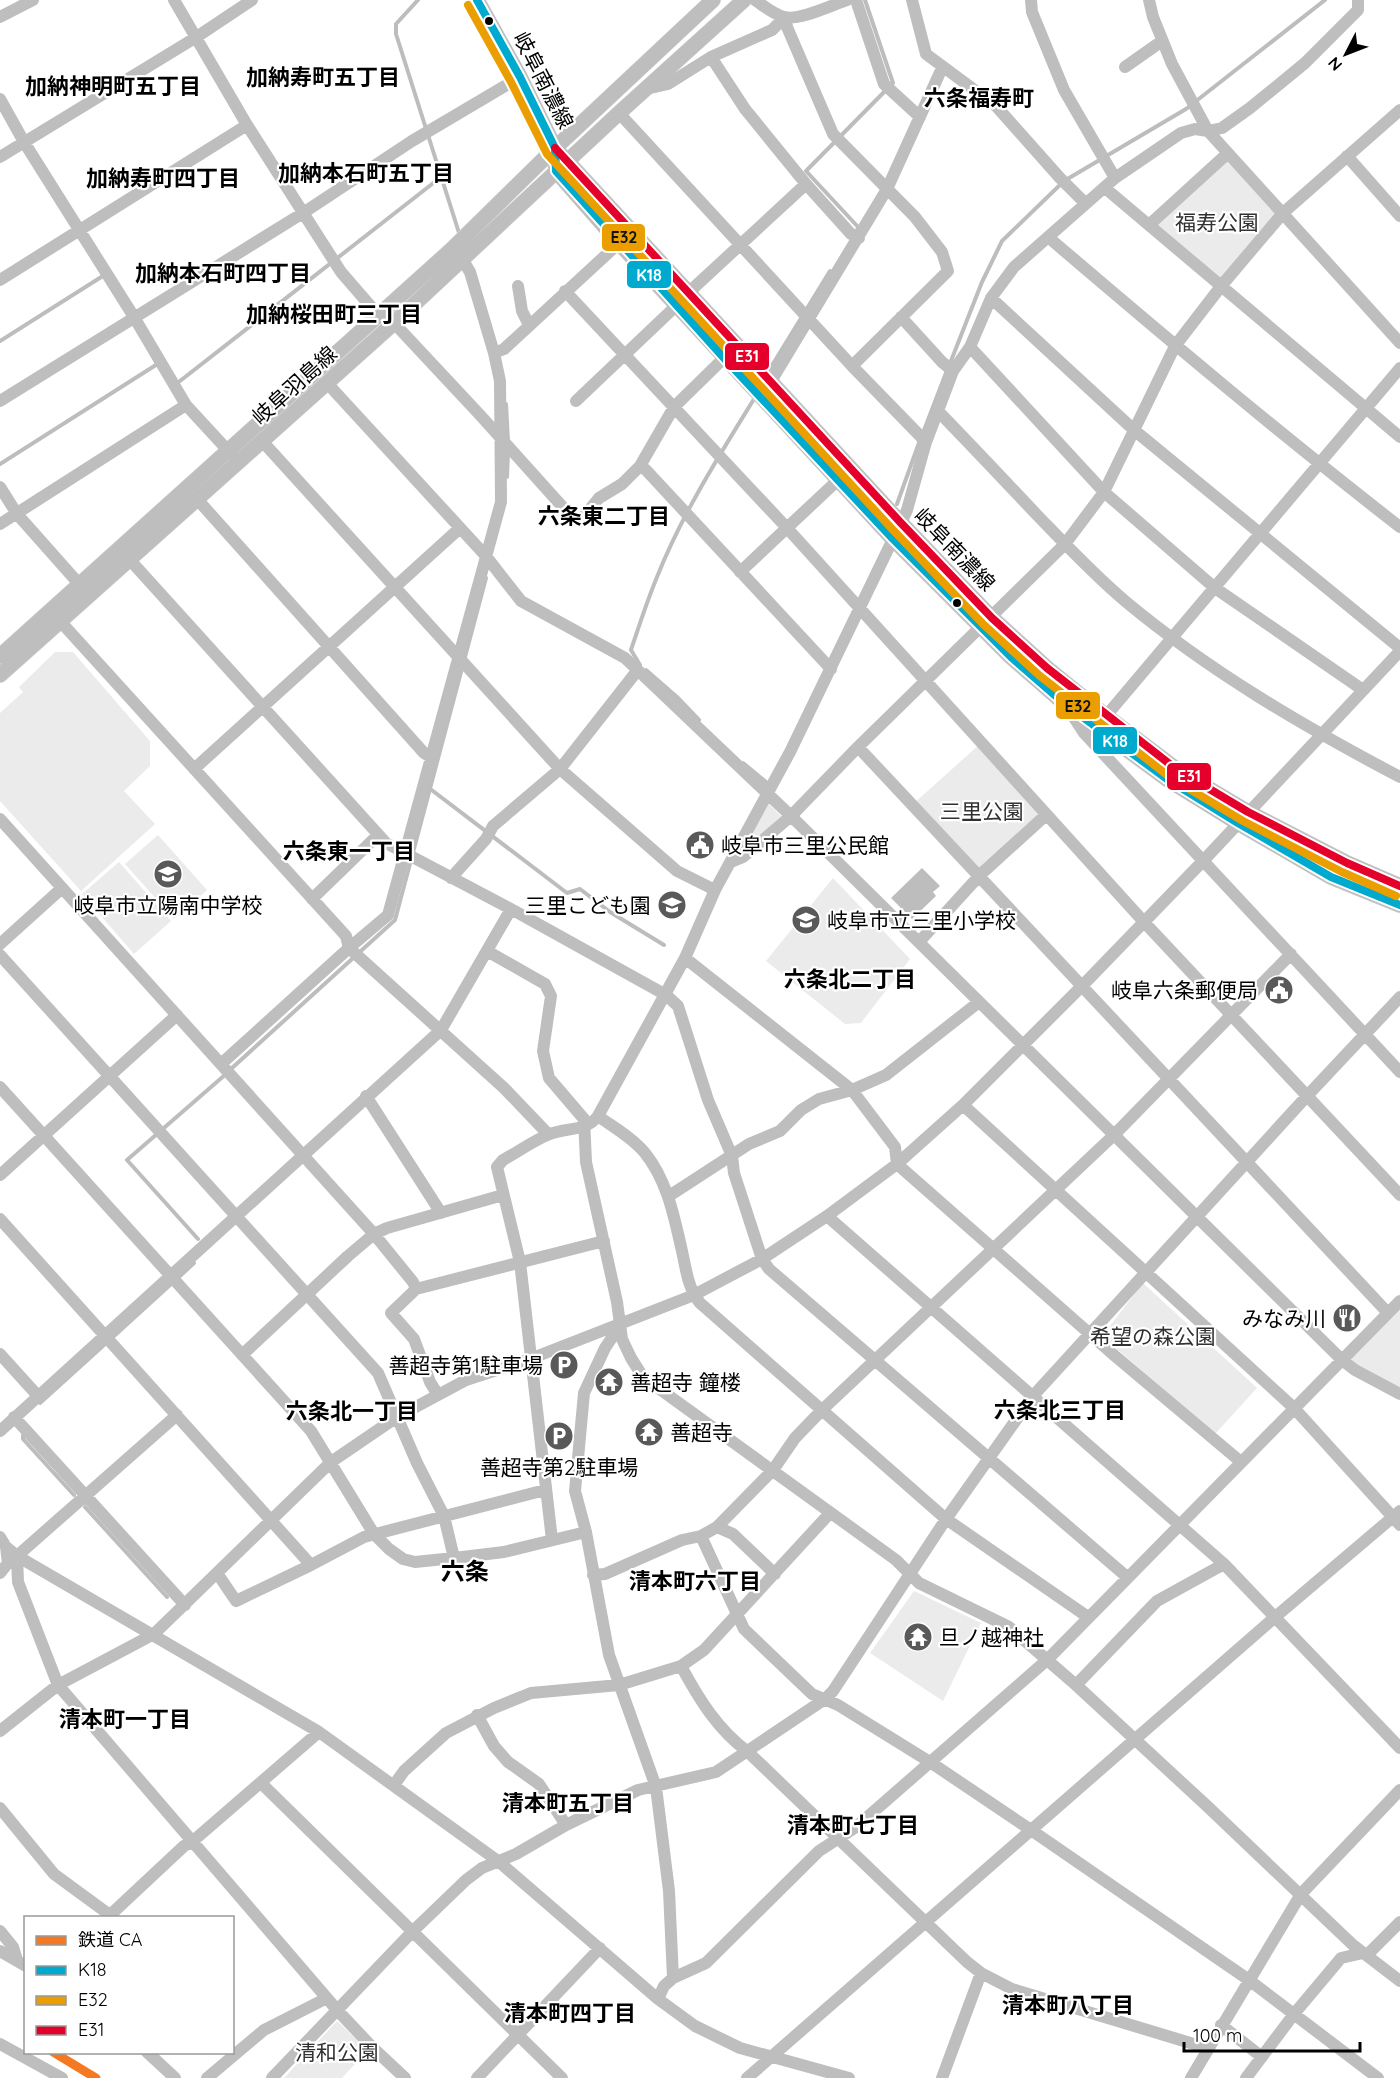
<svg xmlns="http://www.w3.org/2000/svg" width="1400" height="2078" viewBox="0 0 1400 2078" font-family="Quicksand,'Noto Sans JP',sans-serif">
  <rect width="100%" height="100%" fill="#fff"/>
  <path fill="#ebebeb" d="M1228 156 1281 213 1222 282 1152 225Z
    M55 652H73L150 741V766L124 791 155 824 81 891 0 801V713L23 692 19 687Z
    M981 743 1046 815 980 875 912 805Z
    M767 802 784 819 745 852 741 848Z
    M158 835 207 890 174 919 125 864Z
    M119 862 171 921 134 954 82 894Z
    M833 878 910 959 861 1023 845 1024 766 961Z
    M1143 1283 1257 1388 1215 1434 1102 1336Z
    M1400 1309V1393L1344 1360Z
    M914 1591 981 1623 943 1701 870 1653Z
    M337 2021 368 2050 342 2078H284Z"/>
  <path fill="#bdbdbd" d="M922 868 940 886 933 892 936 896 912 919 891 898Z"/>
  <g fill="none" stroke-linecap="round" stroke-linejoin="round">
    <path stroke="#bdbdbd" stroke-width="4" d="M418 0 396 24V34L460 236
      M857 230 859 228 806 171 893 83 865 0
      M0 341 106 274
      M949 366 982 282 1002 241 1064 181 1186 109 1325 0
      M768 372 830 271
      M180 381 441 177
      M506 404 508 441
      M923 433 946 373
      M0 464 159 363
      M507 477 508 452
      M897 504 920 440
      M640 665 631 650C639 626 647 601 657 577 682 514 719 456 754 399
      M646 670 677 697 699 720
      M743 763 766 782
      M429 788 567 893 580 889 610 912 664 945
      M232 1068 395 920 486 578
      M198 1239 127 1160 226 1074
      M180 1276 194 1263
      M114 1336 170 1285
      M40 1403 104 1345
      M23 1435V1439L74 1495
      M85 1507 167 1597"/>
    <g stroke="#dbdbdb" stroke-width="16">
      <path id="major" d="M477 0 520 77 555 148 901 523 992 618 1047 668 1106 716 1176 769 1248 812 1347 863 1400 886
        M555 148 556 171 619 243 893 539 1011 657 1065 704 1167 779 1238 823 1331 877 1400 905
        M0 656 451 250 555 148 713 0
        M0 675 394 323 619 113 744 0"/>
    </g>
    <path stroke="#bebebe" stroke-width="12" d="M174 0 247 125 341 272 379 316
      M755 0C764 6 773 14 784 17 799 21 832 5 847 0
      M856 0 884 84 920 117
      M912 0 926 54 996 106 1060 178 1085 203
      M1031 0 1032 12 1064 90 1115 178
      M1149 0 1153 17 1172 64 1208 131 1400 343
      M0 17 33 0
      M785 17 787 27 833 134 915 217 942 252 948 271 852 366
      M711 57 745 109 806 184 851 234 859 238
      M1125 67 1162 41
      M646 89 668 84 711 57 772 30 785 17
      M0 99 24 142 134 317 186 405 233 456
      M619 113 852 366 926 442
      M1347 156 1400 216
      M0 157 195 38 252 0
      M1105 188 1400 437
      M1149 225 1228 153
      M1048 237C1164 336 1280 434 1400 527
      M462 259 470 272 494 353 500 381 501 502 388 915 349 948 504 1088 548 1134
      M0 280 247 125
      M518 286 522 311 529 325
      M565 291 787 528 1144 922 1400 1195
      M688 293 806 184
      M991 298 1134 430 1400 648
      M901 317 942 362 953 371
      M394 323 480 415 569 514 580 521 599 498 622 484 640 466 674 407 724 358
      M970 347 1104 492 1215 588 1363 690
      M494 353 504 349 619 243
      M327 383 485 555 521 601 625 658 791 816 1342 1360 1355 1370 1400 1394
      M770 383 887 189 942 68
      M0 401 303 213 412 141 520 77
      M576 401 676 306
      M937 410C971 445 1004 480 1037 515 1065 544 1094 575 1125 601 1209 671 1303 726 1400 777
      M263 442 560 769 677 871 715 890
      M640 466 646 470 831 669
      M0 487 17 514 80 585
      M197 499 424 753 432 758
      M901 523 907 510 926 442 953 371 970 347 991 298 1014 267 1115 178 1181 133 1195 129 1208 131 1222 128 1250 108 1305 63 1358 10V0
      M0 524 186 405
      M130 560 386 843 511 909 666 995 678 1006 708 1100 732 1156 734 1173 762 1259 769 1269 1127 1577
      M740 572 838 480
      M60 621 346 936 349 948 221 1064
      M1069 710 1084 733 1400 1072
      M1106 716 1400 368
      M858 747 1388 1313
      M194 769 460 528
      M0 819 374 1234 413 1282 416 1289 391 1313 414 1339 430 1382 438 1395
      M731 862 743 857 791 816 858 747 1065 544 1104 492 1175 346 1222 285 1283 213 1400 110
      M451 878 486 839 493 826 560 769 637 671
      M312 899 378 835
      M919 942 980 875 1046 815
      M0 944 61 889
      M487 951 545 984 551 996 543 1051 549 1078 584 1119 586 1162 617 1302 622 1339 631 1358 643 1377 896 1560 919 1583 1009 1627 1076 1685 1207 1806 1353 1945 1400 1981
      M0 955 378 1373 417 1463 444 1516 454 1558 504 1552 586 1532
      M685 958 852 1090 895 1147 897 1164 1115 1356 1241 1462
      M0 1087 311 1431 374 1534 389 1549 403 1559 415 1562 454 1558
      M366 1096 441 1213
      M963 1105 1294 1408 1400 1525
      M598 1116C613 1127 633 1138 645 1153 668 1182 674 1217 682 1251 686 1269 688 1289 700 1303L946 1519 1088 1617
      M0 1175 177 1015
      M669 1196 749 1144 780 1131 801 1110 819 1099 852 1090 886 1075 979 1002
      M827 1216 1224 1564 1400 1748
      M0 1219 311 1565
      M416 1289 604 1241
      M621 1324 605 1348 584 1393 575 1491 586 1532 609 1655 656 1787 669 1891 673 1978
      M0 1354 38 1396
      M242 1355 348 1256 374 1234 387 1228 503 1195
      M177 1415 17 1556 18 1582 58 1685 338 2011 374 2049 405 2078
      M14 1417 185 1605
      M0 1431 441 1030 511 909
      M717 1527 733 1534 775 1574
      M701 1536 744 1629 812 1694 838 1705 930 1762 1031 1830 1249 1980 1378 2078
      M0 1537 6 1547 17 1556 319 1732 498 1861 658 1999 695 2026 740 2048 849 2078
      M552 1540 520 1262 497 1167 503 1160C518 1152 534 1140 550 1134 567 1127 586 1132 598 1116L685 958 715 890 790 752 893 539
      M0 1573 8 1563 6 1547
      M217 1573 236 1601 311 1565 364 1537 545 1490
      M593 1575 605 1574 682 1540 701 1536 717 1527 773 1470 795 1438 822 1410 1114 1135 1291 954
      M681 1666C699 1699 717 1729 748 1752L967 1962 981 1973 1012 1989 1207 2048
      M1076 1685 1157 1601 1224 1564
      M477 1715 494 1746 508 1762 539 1784 566 1825
      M0 1731 58 1685 154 1634 331 1462 397 1417 466 1380 530 1359 694 1295 762 1259 827 1216 897 1164 963 1105 1083 985 1203 861 1400 651
      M261 1783 562 2078
      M394 1785 404 1771 446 1733 494 1708 531 1693 619 1685 681 1666 704 1650 830 1513
      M0 1808 54 1874 114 1918
      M107 1918 184 1846 193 1841 319 1732
      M0 1931 13 1947 17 1960
      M0 1951 26 1966
      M1367 1955 1400 1922
      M658 1999 664 1986 673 1978 706 1963 819 1851 856 1827 1047 1660 1400 1301
      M1221 2025 1262 2057
      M0 2044 62 2078
      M147 2052 175 2078
      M207 2078 264 2030 327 1998
      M272 2078 413 1931 466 1880 482 1868 516 1854 566 1825 638 1790 716 1772 825 1699 833 1691 946 1519 1033 1396 1307 1096 1400 997
      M477 2078 600 1948
      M747 2078 1274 1618 1400 1511
      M942 2078 981 1973
      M1191 2078 1301 1894 1400 1790
      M1246 2078 1294 2014 1341 1958 1363 1953"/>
    <use href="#major" stroke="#bebebe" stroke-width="15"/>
    <g stroke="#fff" stroke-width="12">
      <path id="bus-1" d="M477 0 520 77 555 148 556 171 724 358 893 539 1011 657 1065 704 1167 779 1238 823 1331 877 1400 905"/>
    </g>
    <g stroke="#fff" stroke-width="12">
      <path id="bus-2" d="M468 5 511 82 547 154 893 530 984 625 1040 676 1171 778 1243 821 1342 872 1396 896"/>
    </g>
    <g stroke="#fff" stroke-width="12">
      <path id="bus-3" d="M555 148 901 523 992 618 1047 668 1176 769 1248 812 1347 863 1400 886"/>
    </g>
    <use href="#bus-1" stroke="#00a9ce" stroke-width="8"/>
    <use href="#bus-2" stroke="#eb9e00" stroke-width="8"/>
    <use href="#bus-3" stroke="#e4002b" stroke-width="8"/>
    <g stroke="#fff" stroke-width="14">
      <path id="rail-1" d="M53 2052 96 2078"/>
    </g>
    <use href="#rail-1" stroke="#f47921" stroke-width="9"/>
  </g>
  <defs>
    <g id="civic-disc" transform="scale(1.5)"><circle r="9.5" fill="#595959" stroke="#fff"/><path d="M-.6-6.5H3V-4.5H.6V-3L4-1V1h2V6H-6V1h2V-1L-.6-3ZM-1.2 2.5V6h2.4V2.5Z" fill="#fff"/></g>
    <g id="school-disc" transform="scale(1.5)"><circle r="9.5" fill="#595959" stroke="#fff"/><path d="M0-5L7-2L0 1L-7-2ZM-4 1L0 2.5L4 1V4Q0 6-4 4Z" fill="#fff"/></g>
    <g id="restaurant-disc" transform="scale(1.5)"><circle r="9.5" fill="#595959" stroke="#fff"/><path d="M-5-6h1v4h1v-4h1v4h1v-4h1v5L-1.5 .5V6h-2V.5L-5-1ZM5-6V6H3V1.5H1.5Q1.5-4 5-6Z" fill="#fff"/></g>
    <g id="parking-disc" transform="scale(1.5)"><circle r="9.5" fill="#595959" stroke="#fff"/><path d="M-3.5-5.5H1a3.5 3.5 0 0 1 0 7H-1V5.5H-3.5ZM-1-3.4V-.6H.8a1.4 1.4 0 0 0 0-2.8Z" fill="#fff"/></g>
    <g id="temple-disc" transform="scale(1.5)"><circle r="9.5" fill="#595959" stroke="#fff"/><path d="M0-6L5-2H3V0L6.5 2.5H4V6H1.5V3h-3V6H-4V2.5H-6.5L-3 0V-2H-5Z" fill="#fff"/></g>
  </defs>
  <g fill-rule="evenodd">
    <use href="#civic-disc" x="700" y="845"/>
    <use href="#school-disc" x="168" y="874"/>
    <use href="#school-disc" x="672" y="905"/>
    <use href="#school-disc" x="806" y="920"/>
    <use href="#civic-disc" x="1279" y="990"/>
    <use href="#restaurant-disc" x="1347" y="1318"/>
    <use href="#parking-disc" x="564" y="1365"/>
    <use href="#temple-disc" x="609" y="1382"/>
    <use href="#temple-disc" x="649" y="1432"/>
    <use href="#parking-disc" x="559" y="1436"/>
    <use href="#temple-disc" x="918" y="1637"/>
  </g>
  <g fill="#000" stroke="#fff" stroke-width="2">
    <circle cx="489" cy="21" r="5"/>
    <circle cx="957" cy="603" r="5"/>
  </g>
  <g text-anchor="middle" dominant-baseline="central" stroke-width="4.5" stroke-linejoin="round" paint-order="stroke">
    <g font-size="21" fill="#000" stroke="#fff">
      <text transform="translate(544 80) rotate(63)">岐阜南濃線</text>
      <text transform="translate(294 385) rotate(-42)">岐阜羽島線</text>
      <text transform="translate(955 549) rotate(46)">岐阜南濃線</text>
    </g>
    <g font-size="21" fill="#313131" stroke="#fff">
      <text x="1217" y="222">福寿公園</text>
      <text x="982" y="811">三里公園</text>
      <text x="1153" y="1336">希望の森公園</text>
      <text x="337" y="2052">清和公園</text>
    </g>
    <g font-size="21" fill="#000" stroke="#fff" text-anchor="start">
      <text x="721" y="845">岐阜市三里公民館</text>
      <text x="168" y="905" text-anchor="middle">岐阜市立陽南中学校</text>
      <text x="651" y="905" text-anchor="end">三里こども園</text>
      <text x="827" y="920">岐阜市立三里小学校</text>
      <text x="1258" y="990" text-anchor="end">岐阜六条郵便局</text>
      <text x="1326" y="1318" text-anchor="end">みなみ川</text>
      <text x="543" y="1365" text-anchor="end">善超寺第1駐車場</text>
      <text x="630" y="1382">善超寺 鐘楼</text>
      <text x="670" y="1432">善超寺</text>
      <text x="559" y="1467" text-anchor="middle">善超寺第2駐車場</text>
      <text x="939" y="1637">旦ノ越神社</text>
    </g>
    <g font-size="22" font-weight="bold" fill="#000" stroke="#fff">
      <text x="323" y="77">加納寿町五丁目</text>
      <text x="113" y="86">加納神明町五丁目</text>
      <text x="979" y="98">六条福寿町</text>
      <text x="366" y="173">加納本石町五丁目</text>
      <text x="163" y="178">加納寿町四丁目</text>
      <text x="223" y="273">加納本石町四丁目</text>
      <text x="334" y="314">加納桜田町三丁目</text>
      <text x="604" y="516">六条東二丁目</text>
      <text x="349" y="851">六条東一丁目</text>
      <text x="850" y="979">六条北二丁目</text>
      <text x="1060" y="1410">六条北三丁目</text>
      <text x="352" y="1411">六条北一丁目</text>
      <text x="695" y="1581">清本町六丁目</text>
      <text x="125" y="1719">清本町一丁目</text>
      <text x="568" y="1803">清本町五丁目</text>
      <text x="853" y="1825">清本町七丁目</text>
      <text x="1068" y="2005">清本町八丁目</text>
      <text x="570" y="2013">清本町四丁目</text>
    </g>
    <g font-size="24" font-weight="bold" fill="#000" stroke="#fff">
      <text x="465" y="1571">六条</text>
    </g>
  </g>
  <g stroke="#fff" stroke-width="2">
    <rect x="601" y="223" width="45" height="29" rx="6" fill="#eb9e00"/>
    <rect x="626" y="260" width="46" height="29" rx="6" fill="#00a9ce"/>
    <rect x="724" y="342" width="46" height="29" rx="6" fill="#e4002b"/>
    <rect x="1055" y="691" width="46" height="29" rx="6" fill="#eb9e00"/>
    <rect x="1092" y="726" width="46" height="29" rx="6" fill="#00a9ce"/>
    <rect x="1166" y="762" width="46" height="29" rx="6" fill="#e4002b"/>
  </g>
  <g font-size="16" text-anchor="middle" font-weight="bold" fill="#fff">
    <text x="649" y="281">K18</text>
    <text x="747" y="362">E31</text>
    <text x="1115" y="747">K18</text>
    <text x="1189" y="782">E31</text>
  </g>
  <g font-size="16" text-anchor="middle" font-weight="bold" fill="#111">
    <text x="624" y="243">E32</text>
    <text x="1078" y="712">E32</text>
  </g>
  <rect x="24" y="1916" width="210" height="138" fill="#ffffff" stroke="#999999" stroke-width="1.5"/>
  <rect x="36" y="1936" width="30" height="9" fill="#f47921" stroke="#999999" stroke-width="1.5"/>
  <text x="78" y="1946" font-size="18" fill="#000000">鉄道 CA</text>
  <rect x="36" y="1966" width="30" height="9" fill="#00a9ce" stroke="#999999" stroke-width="1.5"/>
  <text x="78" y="1976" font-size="18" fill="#000000">K18</text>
  <rect x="36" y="1996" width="30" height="9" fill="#eb9e00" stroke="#999999" stroke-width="1.5"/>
  <text x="78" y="2006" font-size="18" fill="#000000">E32</text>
  <rect x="36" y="2026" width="30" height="9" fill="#e4002b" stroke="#999999" stroke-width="1.5"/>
  <text x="78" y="2036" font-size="18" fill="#000000">E31</text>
  <g transform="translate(1346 54) rotate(228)" stroke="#ffffff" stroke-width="4.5" paint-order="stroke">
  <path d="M0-4.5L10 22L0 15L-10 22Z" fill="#000000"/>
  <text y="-9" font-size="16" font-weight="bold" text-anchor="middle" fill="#000000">N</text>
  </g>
  <path d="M1184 2042v9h176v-9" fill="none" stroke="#000000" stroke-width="3"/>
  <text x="1193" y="2042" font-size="18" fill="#000000" stroke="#ffffff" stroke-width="4.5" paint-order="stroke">100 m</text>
</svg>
